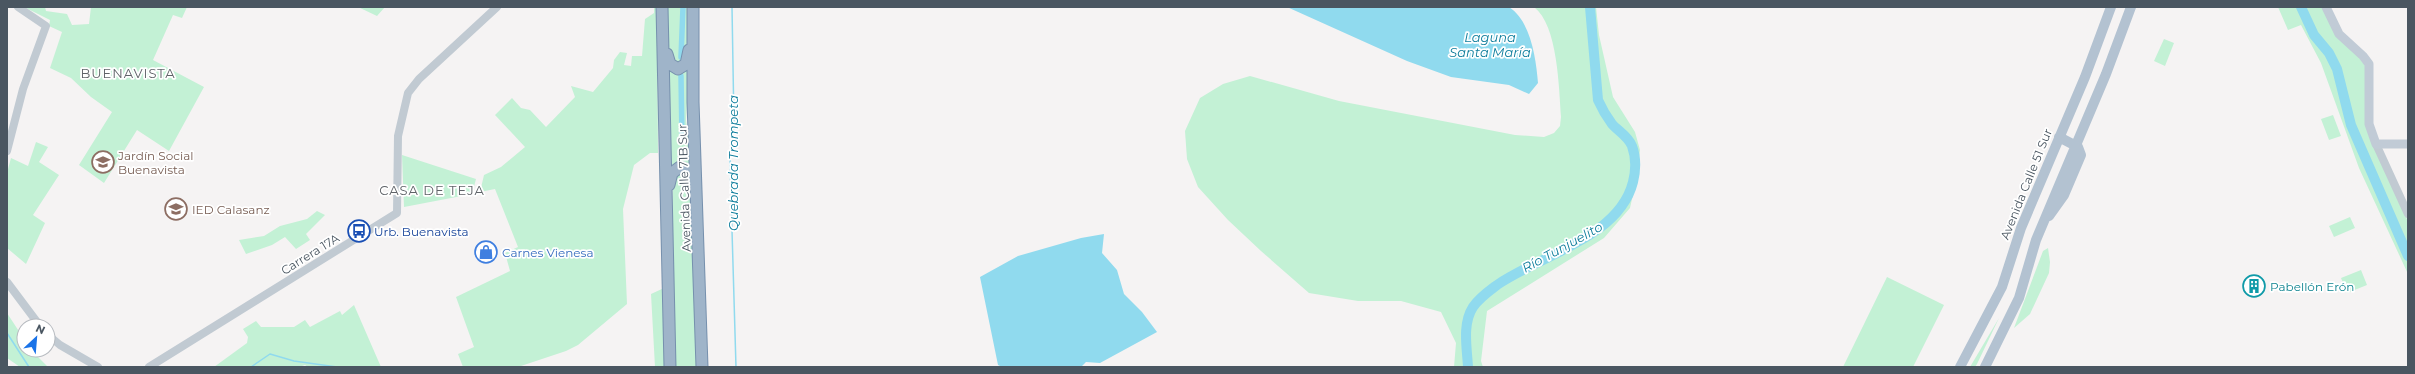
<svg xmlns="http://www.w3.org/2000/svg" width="2415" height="374" viewBox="0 0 2415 374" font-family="Montserrat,sans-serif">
  <rect width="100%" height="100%" fill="#f5f3f3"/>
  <path fill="#c3f1d5" d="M24 7H45L46 11 67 14 72 25 89 24 91 7H187L182 18 173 15 153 60 204 87 169 151 137 130 104 183 79 165 112 112 91 97 71 78 50 68 62 32 49 26 50 20Z
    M358 7H385L377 16Z
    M654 7H657L658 153H650L634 165 623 209 627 304 578 345 566 351 518 367H463L458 354 474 347 456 297 510 271 505 253 518 247 495 189 480 192 484 175 501 167 525 147 495 115 512 98 521 108 530 110 546 127 575 97 571 86 593 92 613 68 614 60 620 52 627 53 624 65 631 66 632 56H642L645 19 654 13Z
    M666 7H689C686 25 691 50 681 65L670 59Z
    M1534 7H1596L1599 35 1613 97 1635 132 1640 150 1637 176 1630 208 1604 238 1487 311 1481 361 1483 367H1454L1456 343 1441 312 1401 301H1358L1309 293 1261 251 1228 220 1198 187 1187 159 1185 131 1200 98 1223 84 1250 76 1339 101 1515 135 1544 137 1554 133 1560 126 1561 117C1559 89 1558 25 1534 7Z
    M2278 7H2323L2366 67V113L2408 222V274L2359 168 2321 63 2301 25 2288 30Z
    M2164 39 2174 43 2165 66 2154 61Z
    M689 67 686 120 692 167 678 162 669 169 668 69Z
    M2333 115 2341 136 2329 140 2321 119Z
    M36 142 48 147 39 162 59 175 33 215 45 223 26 264 7 248V173L11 158 28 166Z
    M402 155 476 179 472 194 404 207Z
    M684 170 690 180 699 367H675L671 247 673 180 674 176Z
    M317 211 325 215 306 234 310 240 296 249 285 237 272 245 246 254 239 240 264 236 280 226 307 219Z
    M2350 217 2355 228 2334 237 2329 226Z
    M2048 248 2050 262 2049 273 2030 314 2014 328 2043 251Z
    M2361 270 2367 285 2347 293 2341 278Z
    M1887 277 1944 305 1913 367H1843Z
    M664 288 667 367H655L651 294Z
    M354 305 381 367H308L305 365 299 367H214L247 343 248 337 243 329 256 321 261 327H294L305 320 310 327 340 311 342 315Z
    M7 313 24 339V350H31L48 367H20L7 358Z
    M1999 318 1977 364 1975 367H1970Z"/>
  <path fill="#90daee" d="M1287 7H1509C1531 21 1536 59 1538 83L1529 94 1509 85 1451 77 1407 61Z
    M1104 234 1102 253 1117 270 1124 294 1142 312 1157 332 1100 363 1086 362 1081 367H1002L998 365 980 277 1018 256 1081 238Z"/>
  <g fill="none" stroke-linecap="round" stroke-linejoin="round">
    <path stroke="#90daee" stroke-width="1.5" d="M732 7 734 125 730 162 736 367
      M7 333 29 367
      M251 367 270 354 294 361 337 367"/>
    <path stroke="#90daee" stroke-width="5.5" d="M681 57 683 7
      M681 76 682 139"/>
    <path stroke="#90daee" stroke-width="10" d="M2301 7 2314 35 2329 53 2337 69 2351 125 2408 256
      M1468 367C1467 348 1462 324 1473 307 1479 298 1489 291 1497 285 1540 255 1619 238 1633 182 1636 170 1636 157 1632 146 1628 136 1618 131 1612 124 1606 116 1602 109 1598 100L1590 7"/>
    <g stroke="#7690ad" stroke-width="13">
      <path id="trunk" d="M662 7 670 367
        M693 7V102L702 367
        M667 54 670 64 678 69 686 64 689 50
        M669 185 672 173 680 167 690 171 693 183"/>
    </g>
    <path stroke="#c1cad2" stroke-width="8" d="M2376 144 2408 214
      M7 151 23 89 46 26 18 7
      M7 282 40 326
      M48 335 60 345 98 367
      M149 367 397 213 398 136 408 93 419 79 497 7"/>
    <path stroke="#c1cbd6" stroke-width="9" d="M2326 7 2339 34 2363 56 2369 64V124L2376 144H2408"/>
    <path stroke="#b3c2d1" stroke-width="10" d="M2049 216 2064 195 2081 155 2078 147 2059 137
      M1960 367 2002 287 2021 228 2085 77 2111 7
      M1985 367 2019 298 2036 240 2106 74 2131 7"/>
    <use href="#trunk" stroke="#9fb4c9" stroke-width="11"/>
  </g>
  <defs>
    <g id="school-ring" transform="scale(1.15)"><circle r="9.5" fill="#fff" stroke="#8d6e63" stroke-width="1.5"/><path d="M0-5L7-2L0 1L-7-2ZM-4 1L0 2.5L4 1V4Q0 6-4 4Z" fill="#8d6e63"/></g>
    <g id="bus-ring" transform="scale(1.15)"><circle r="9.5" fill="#fff" stroke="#1a4fb4" stroke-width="1.5"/><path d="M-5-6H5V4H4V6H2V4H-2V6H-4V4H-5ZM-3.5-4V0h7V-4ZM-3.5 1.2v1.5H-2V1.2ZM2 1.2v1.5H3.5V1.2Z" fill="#1a4fb4"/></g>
    <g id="shop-ring" transform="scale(1.15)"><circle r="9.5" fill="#fff" stroke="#3f7fe0" stroke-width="1.5"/><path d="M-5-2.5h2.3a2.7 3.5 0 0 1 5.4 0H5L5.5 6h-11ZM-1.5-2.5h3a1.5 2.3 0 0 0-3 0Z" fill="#3f7fe0"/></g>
    <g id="building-ring" transform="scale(1.15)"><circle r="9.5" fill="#fff" stroke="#0f9aa8" stroke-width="1.5"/><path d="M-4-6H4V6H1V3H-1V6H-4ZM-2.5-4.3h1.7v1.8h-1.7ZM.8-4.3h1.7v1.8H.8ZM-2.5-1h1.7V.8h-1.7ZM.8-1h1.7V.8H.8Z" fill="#0f9aa8"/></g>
  </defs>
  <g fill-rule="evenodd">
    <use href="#school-ring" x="103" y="162"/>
    <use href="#school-ring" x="176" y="209"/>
    <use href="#bus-ring" x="359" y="231"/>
    <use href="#shop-ring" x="486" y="252"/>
    <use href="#building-ring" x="2254" y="286"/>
  </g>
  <g text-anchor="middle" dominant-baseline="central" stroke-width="3.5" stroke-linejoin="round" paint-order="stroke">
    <g font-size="12" fill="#785e54" stroke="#fff" text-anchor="start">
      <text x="118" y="155">Jardín Social<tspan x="118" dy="14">Buenavista</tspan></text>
      <text x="192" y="209">IED Calasanz</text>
    </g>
    <g font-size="12" fill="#4a5661" stroke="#fff">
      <text transform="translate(2026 184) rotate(-68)">Avenida Calle 51 Sur</text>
      <text transform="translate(684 188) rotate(-92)">Avenida Calle 71B Sur</text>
      <text transform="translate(310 254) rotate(-32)">Carrera 17A</text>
    </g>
    <g font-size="12" fill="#164399" stroke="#fff" text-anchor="start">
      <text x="374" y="231">Urb. Buenavista</text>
    </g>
    <g font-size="12" fill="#366cbe" stroke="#fff" text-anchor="start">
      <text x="502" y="252">Carnes Vienesa</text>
    </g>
    <g font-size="12" fill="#0d838f" stroke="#fff" text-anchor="start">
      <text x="2270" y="286">Pabellón Erón</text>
    </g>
    <g font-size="13" font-style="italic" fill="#0c7c9b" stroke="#fff">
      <text x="1490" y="37">Laguna<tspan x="1490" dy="15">Santa María</tspan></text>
      <text transform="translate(733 163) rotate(-90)">Quebrada Trompeta</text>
      <text transform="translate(1562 247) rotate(-29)">Río Tunjuelito</text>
    </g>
    <g font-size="13" letter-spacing="1" fill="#5f6368" stroke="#fff">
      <text x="128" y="73">BUENAVISTA</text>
      <text x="432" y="190">CASA DE TEJA</text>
    </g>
  </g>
  <rect width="2415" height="374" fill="none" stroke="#4a5661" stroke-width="16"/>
  <g transform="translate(36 338) rotate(26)"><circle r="19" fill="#ffffff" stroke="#b7bbc0"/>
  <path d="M0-3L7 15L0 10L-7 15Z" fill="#1a73e8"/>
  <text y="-6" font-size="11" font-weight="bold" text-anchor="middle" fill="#4a5661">N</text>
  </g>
</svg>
